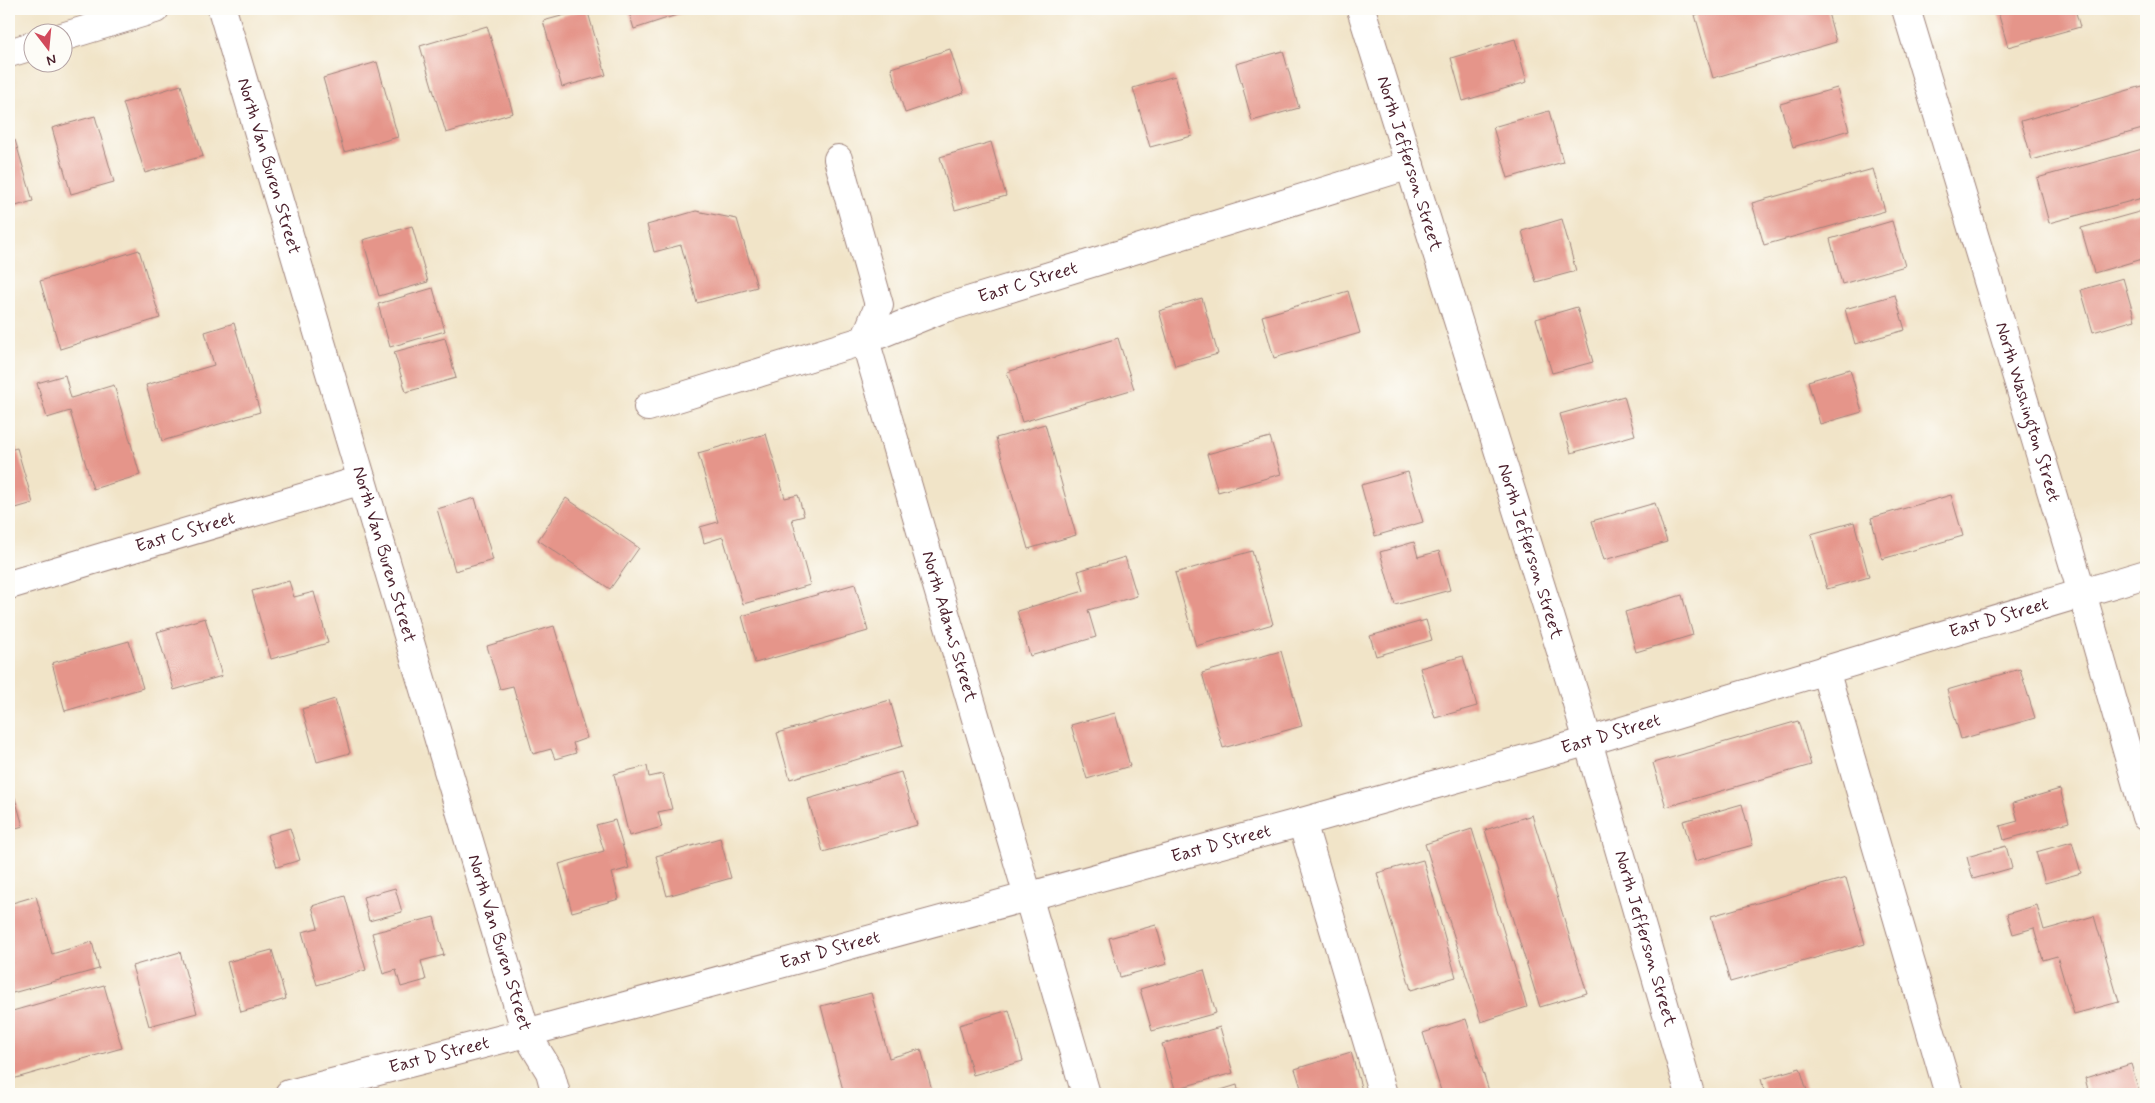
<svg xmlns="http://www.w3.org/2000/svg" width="2155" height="1103" viewBox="0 0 2155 1103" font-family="Mynerve,sans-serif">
  <rect width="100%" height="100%" fill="#fdfcf7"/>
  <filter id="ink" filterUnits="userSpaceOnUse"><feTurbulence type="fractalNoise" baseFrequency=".02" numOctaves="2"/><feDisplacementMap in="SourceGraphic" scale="10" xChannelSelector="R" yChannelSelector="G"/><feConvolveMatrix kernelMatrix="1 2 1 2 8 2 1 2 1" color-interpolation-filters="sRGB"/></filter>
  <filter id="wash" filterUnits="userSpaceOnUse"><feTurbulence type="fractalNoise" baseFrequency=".0096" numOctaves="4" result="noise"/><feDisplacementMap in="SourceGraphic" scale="20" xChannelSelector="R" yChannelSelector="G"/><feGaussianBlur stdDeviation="1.12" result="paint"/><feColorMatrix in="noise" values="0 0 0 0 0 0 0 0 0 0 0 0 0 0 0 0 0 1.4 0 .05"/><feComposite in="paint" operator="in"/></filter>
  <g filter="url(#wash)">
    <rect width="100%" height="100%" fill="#f1e4c8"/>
    <g id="blocks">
      <path fill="#e5958a" d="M587 9 606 75 562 87 543 21Z
        M628 9H695L634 29Z
        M1718 9H1827L1836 42 1713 78 1695 15Z
        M1997 9H2075L2080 27 2008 47Z
        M487 26 513 113 446 133 420 46Z
        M1515 39 1527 82 1463 101 1451 58Z
        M950 49 964 93 905 113 891 68Z
        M1283 51 1299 108 1252 121 1236 64Z
        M377 62 398 137 344 152 323 78Z
        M1175 76 1192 136 1150 147 1133 88Z
        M181 85 203 156 145 173 123 103Z
        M2146 85V128L2032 160 2021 121Z
        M1837 88 1849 130 1793 147 1780 104Z
        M1549 111 1563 162 1508 178 1493 127Z
        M95 116 114 182 71 194 52 128Z
        M15 140 33 201 9 208V142Z
        M991 142 1006 196 955 210 940 157Z
        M2146 148V197L2049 223 2037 178Z
        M1873 169 1885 211 1764 245 1752 203Z
        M2146 210V258L2094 273 2081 228Z
        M696 211 737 219 757 287 697 303 681 245 654 252 647 225Z
        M1562 219 1576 271 1536 282 1522 231Z
        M1892 221 1905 266 1842 284 1830 239Z
        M412 226 428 282 379 296 363 240Z
        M139 250 160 318 60 349 40 281Z
        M2123 278 2135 320 2093 332 2081 290Z
        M433 288 445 331 390 347 378 304Z
        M1348 291 1360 333 1274 358 1262 316Z
        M1895 295 1905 330 1855 344 1845 309Z
        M1202 298 1218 354 1175 366 1159 311Z
        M1577 307 1593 362 1552 373 1536 319Z
        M234 323 260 412 162 441 146 385 214 365 205 332Z
        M445 338 456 378 406 392 394 352Z
        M1118 338 1134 389 1022 422 1007 372Z
        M1850 369 1862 412 1820 424 1808 381Z
        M65 375 71 398 114 385 140 475 93 489 70 411 47 418 37 383Z
        M1624 396 1635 435 1571 453 1560 414Z
        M1045 424 1076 535 1028 549 996 438Z
        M766 434 785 498 798 495 804 516 792 519 810 585 743 604 723 537 704 543 700 527 718 522 698 453Z
        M1270 437 1281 474 1218 492 1207 454Z
        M17 448 33 503 9 510V450Z
        M1408 472 1423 522 1375 536 1361 485Z
        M1951 495 1963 536 1882 559 1871 518Z
        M475 498 493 560 455 571 437 509Z
        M566 498 639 548 610 589 538 540Z
        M1655 503 1667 542 1604 560 1592 521Z
        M1854 522 1869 577 1827 589 1811 534Z
        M1414 542 1418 557 1439 551 1450 590 1395 605 1380 552Z
        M1252 551 1273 624 1196 646 1175 573Z
        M1125 557 1137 596 1088 610 1096 637 1030 656 1017 611 1084 591 1078 571Z
        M289 581 294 597 314 592 328 643 271 659 252 591Z
        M855 584 868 631 755 663 742 616Z
        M1682 595 1693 635 1636 652 1625 612Z
        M205 618 222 676 174 690 157 632Z
        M1426 620 1432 640 1376 656 1370 636Z
        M554 626 587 738 573 743 576 753 555 759 551 749 533 754 513 686 500 689 487 646Z
        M129 641 143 688 65 711 52 663Z
        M1281 651 1302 726 1223 748 1202 673Z
        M1463 656 1477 706 1435 718 1420 668Z
        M2020 669 2035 718 1961 739 1947 690Z
        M335 699 350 753 317 762 302 709Z
        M890 700 903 746 790 779 777 733Z
        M1115 713 1130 766 1087 779 1071 725Z
        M1798 721 1811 765 1666 807 1653 763Z
        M647 766 649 777 663 774 672 809 658 812 662 827 629 836 614 774Z
        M901 772 917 825 823 852 808 799Z
        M12 788 23 826 9 830V789Z
        M2060 789 2069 822 2004 840 2000 826 2018 821 2013 803Z
        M1742 804 1753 845 1695 861 1683 821Z
        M1532 815 1587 993 1540 1007 1485 830Z
        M615 820 629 868 612 873 619 899 572 912 559 864 604 851 596 825Z
        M290 828 300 860 277 867 267 835Z
        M1472 829 1527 1007 1481 1022 1425 844Z
        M720 838 731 878 667 896 656 856Z
        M2072 842 2081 873 2045 883 2036 852Z
        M2006 846 2012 868 1973 879 1967 857Z
        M1423 860 1456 977 1411 990 1377 873Z
        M1846 878 1865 944 1730 982 1711 916Z
        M395 888 402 912 369 921 363 897Z
        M36 896 52 954 92 942 99 969 9 994V904Z
        M345 896 366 970 317 985 302 932 318 928 312 906Z
        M2037 905 2044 930 2094 916 2119 1002 2074 1014 2057 956 2043 960 2034 928 2013 934 2007 914Z
        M434 917 444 955 421 961 426 980 401 987 396 970 383 974 372 933Z
        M1156 925 1167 964 1120 977 1109 938Z
        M272 950 286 999 241 1012 227 962Z
        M180 952 197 1013 149 1026 132 966Z
        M1204 970 1216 1013 1152 1031 1140 989Z
        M104 985 122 1048 9 1080V1012Z
        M871 993 889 1058 921 1049 933 1094H844L821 1006Z
        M1009 1010 1023 1061 973 1075 959 1025Z
        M1466 1019 1490 1094H1442L1423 1033Z
        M1220 1027 1233 1073 1175 1089 1162 1044Z
        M1351 1052 1363 1094H1303L1295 1069Z
        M2131 1064 2140 1094H2089L2085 1078Z
        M1800 1068 1808 1094H1765L1761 1079Z
        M1237 1085 1239 1094H1208Z"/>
    </g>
  </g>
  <g filter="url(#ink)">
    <use href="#blocks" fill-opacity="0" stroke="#9e827a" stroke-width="1"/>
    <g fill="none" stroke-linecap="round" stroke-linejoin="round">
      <g stroke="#9e827a" stroke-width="30">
        <g id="minor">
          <path id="s1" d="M222 9 526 1033 550 1072 556 1094"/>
          <path id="s2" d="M1361 9 1574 693 1690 1094"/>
          <path id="s3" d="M1906 9 2082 593 2146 817"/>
          <path d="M62 37 155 9"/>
          <path d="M9 53 32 46"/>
          <path id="s4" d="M838 159 879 305 865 340 1086 1094"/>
          <path id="s5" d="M648 407 865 340 939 310 1410 165"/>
          <path id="s6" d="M9 585 362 480"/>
          <path d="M1825 670 1949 1094"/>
          <path d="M1302 822 1383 1094"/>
          <path id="s7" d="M289 1094 526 1033 1302 822 1589 741 2146 574"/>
        </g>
      </g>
      <use href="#minor" stroke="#fff" stroke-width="28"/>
    </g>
  </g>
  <g text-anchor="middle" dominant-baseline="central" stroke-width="4.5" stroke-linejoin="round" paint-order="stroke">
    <g font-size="18" fill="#4a1f2b" stroke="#fdfcf7">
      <text stroke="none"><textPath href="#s2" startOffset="162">North Jefferson Street</textPath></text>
      <text stroke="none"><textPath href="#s1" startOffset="164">North Van Buren Street</textPath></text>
      <text stroke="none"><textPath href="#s5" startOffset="400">East C Street</textPath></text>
      <text stroke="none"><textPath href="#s3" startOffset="421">North Washington Street</textPath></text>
      <text stroke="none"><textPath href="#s6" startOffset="184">East C Street</textPath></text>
      <text stroke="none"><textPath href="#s2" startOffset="568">North Jefferson Street</textPath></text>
      <text stroke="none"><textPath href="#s1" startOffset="569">North Van Buren Street</textPath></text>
      <text stroke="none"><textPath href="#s7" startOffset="1775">East D Street</textPath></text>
      <text stroke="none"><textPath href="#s4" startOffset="488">North Adams Street</textPath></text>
      <text stroke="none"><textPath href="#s7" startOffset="1370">East D Street</textPath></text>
      <text stroke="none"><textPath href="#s7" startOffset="965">East D Street</textPath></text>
      <text stroke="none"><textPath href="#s2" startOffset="972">North Jefferson Street</textPath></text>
      <text stroke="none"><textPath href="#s1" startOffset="974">North Van Buren Street</textPath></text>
      <text stroke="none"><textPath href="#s7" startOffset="560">East D Street</textPath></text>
      <text stroke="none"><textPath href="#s7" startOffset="155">East D Street</textPath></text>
    </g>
  </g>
  <rect width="2155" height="1103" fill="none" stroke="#fdfcf7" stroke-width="30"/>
  <g transform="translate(48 48) rotate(164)"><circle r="24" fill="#fdfcf7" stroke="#b5a4a5"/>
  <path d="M0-4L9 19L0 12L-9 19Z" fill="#d1495b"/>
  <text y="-8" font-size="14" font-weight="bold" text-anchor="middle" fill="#4a1f2b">N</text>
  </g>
</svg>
